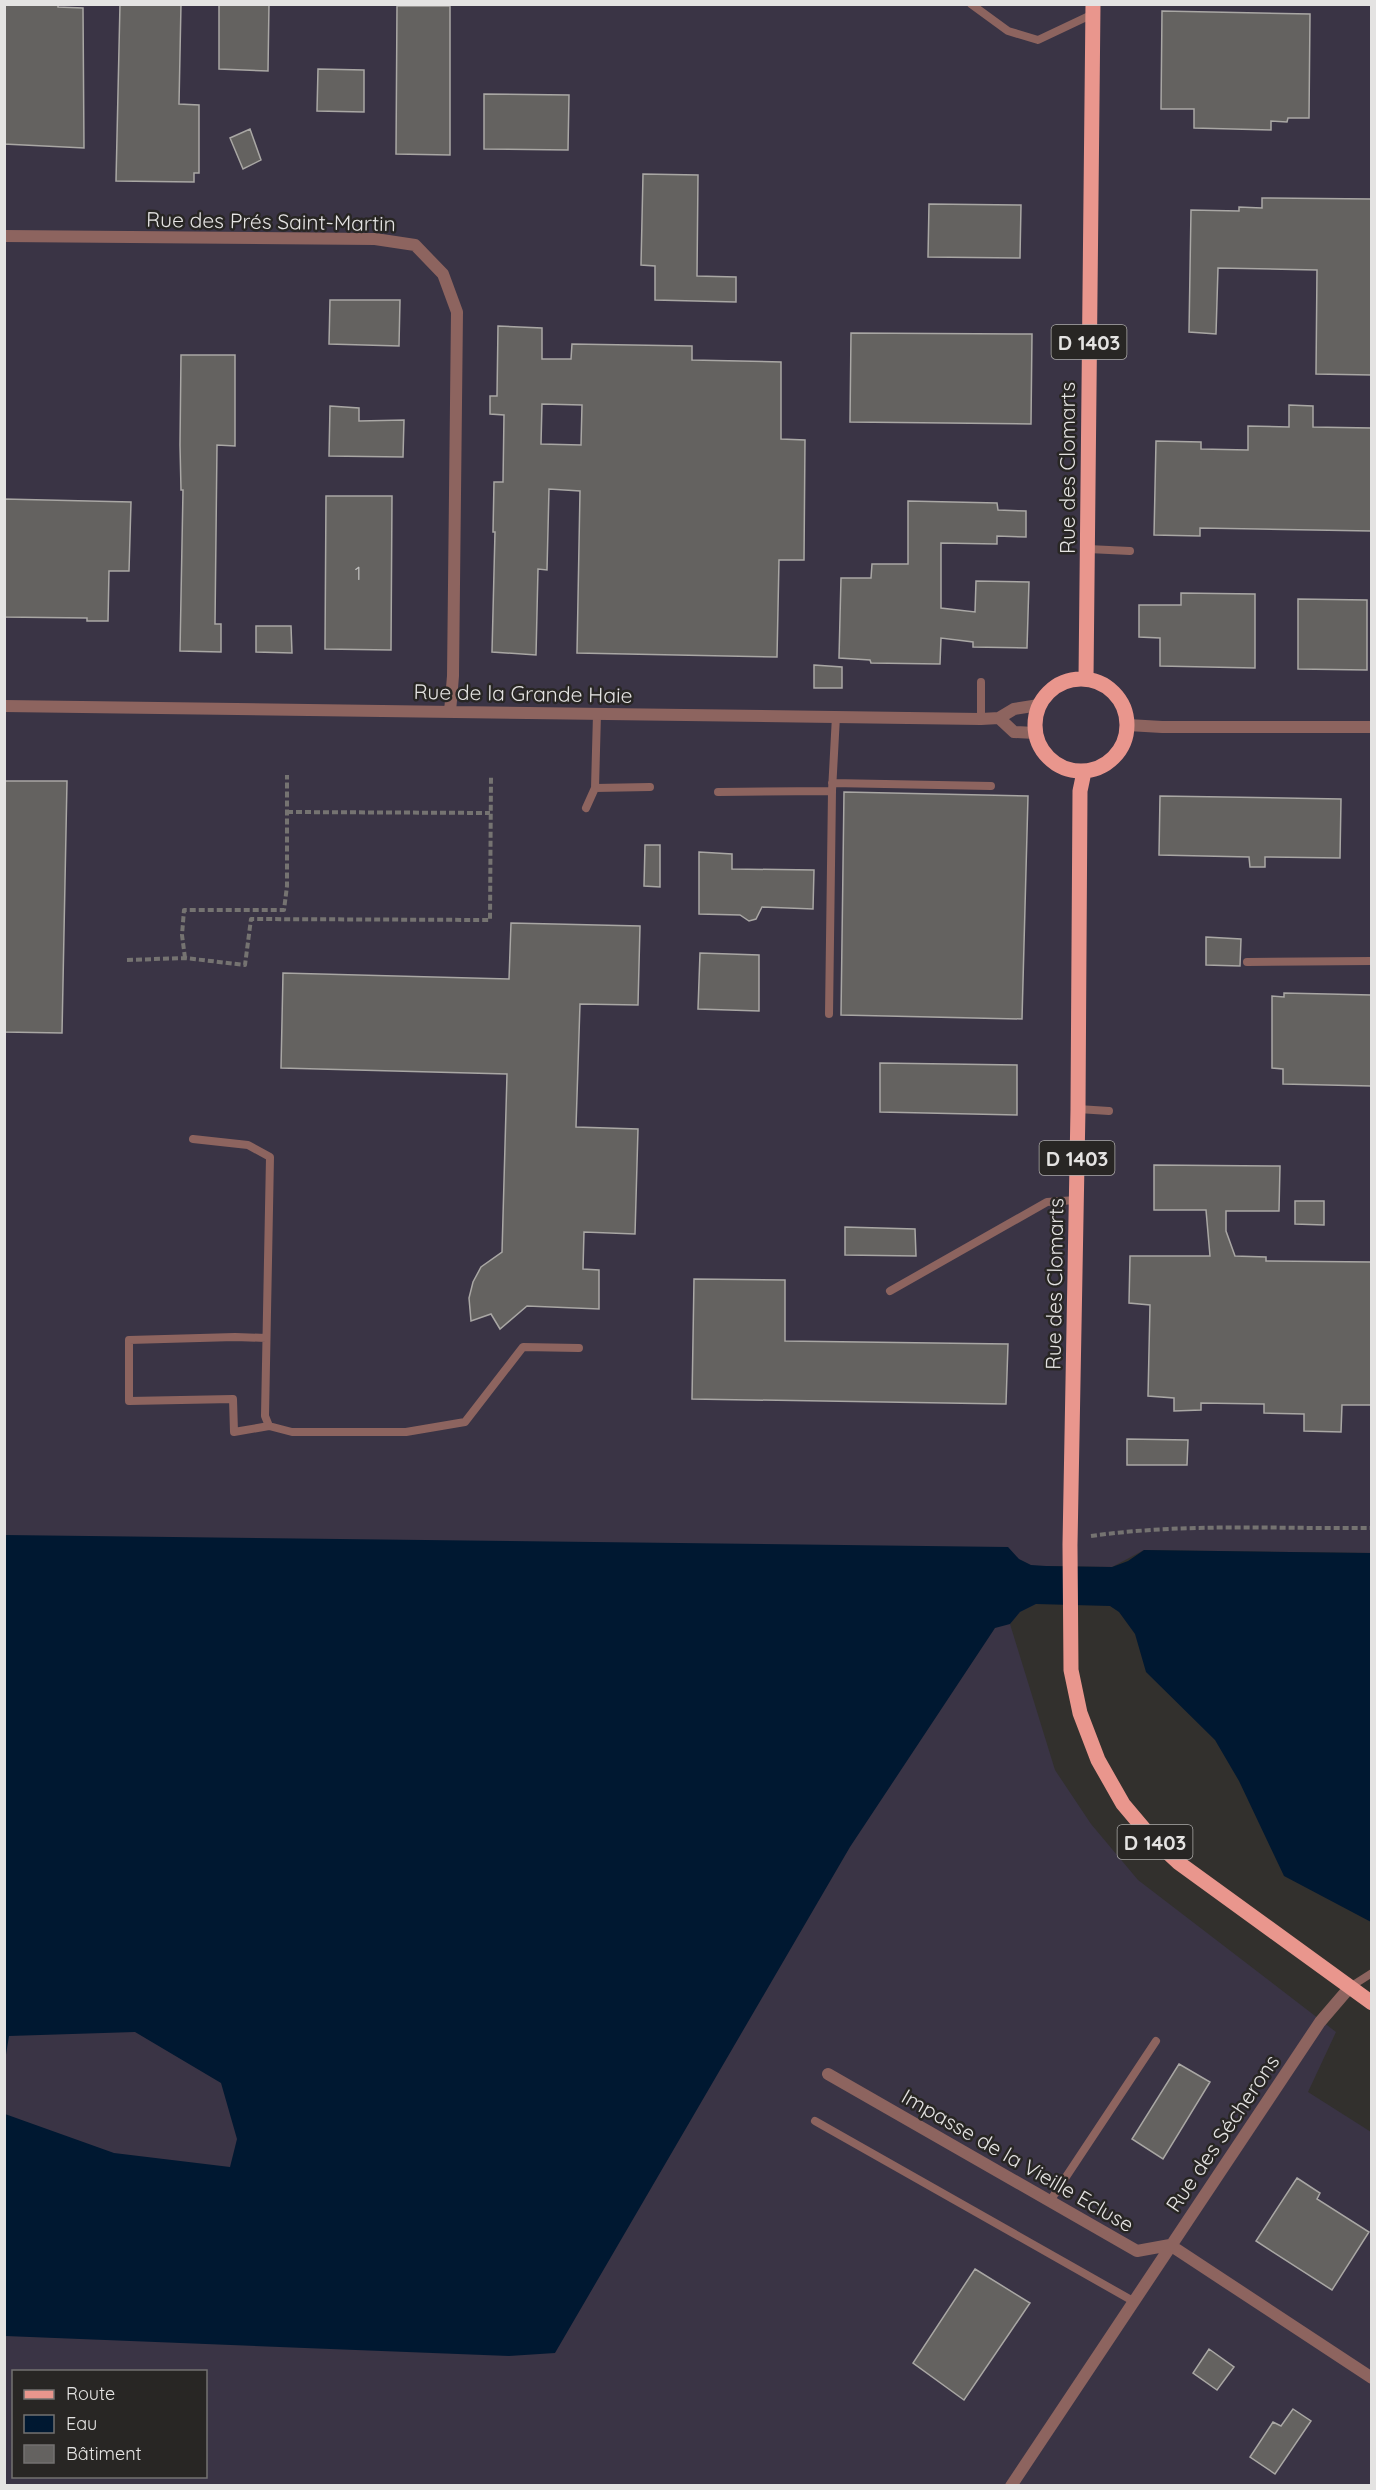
<svg xmlns="http://www.w3.org/2000/svg" width="1376" height="2490" viewBox="0 0 1376 2490" font-family="Quicksand,sans-serif">
  <rect width="100%" height="100%" fill="#32302d"/>
  <path fill="#3a3445" fill-rule="evenodd" d="M5 5H1371V1553L1144 1550 1112 1567 1046 1566 1045 1604H1036L1020 1612 1010 1624 1055 1770 1091 1824 1138 1880 1336 2032 1308 2092 1371 2132V2485L5 2486ZM14 2372H206V2476H14Z"/>
  <path fill="#001831" d="M5 1535 1008 1547 1019 1559 1031 1565 1046 1566 1112 1567 1128 1561 1144 1550 1371 1553V1922L1284 1876 1239 1781 1215 1740 1146 1672 1135 1634 1119 1612 1110 1606 1036 1604 1020 1612 1010 1624 995 1628 850 1847 555 2353 509 2356 5 2336V2114L114 2153 230 2167 237 2139 221 2083 135 2032 9 2036 5 2061Z"/>
  <path fill="#646260" stroke="#a9a7a4" stroke-width="1.5" fill-rule="evenodd" d="M4 4H58V7L83 8 84 148 4 144Z
    M120 4H181L179 104 199 105V173H194V182L116 181Z
    M219 4H269L268 71 219 69Z
    M397 6H450V155L396 154Z
    M1162 11 1310 14 1309 118H1288L1287 122 1271 121V130L1194 128V109H1161Z
    M318 69 364 70V112L317 111Z
    M484 94 569 95 568 150 484 149Z
    M250 129 261 160 243 169 230 138Z
    M643 174 698 175 697 276 736 277V302L655 300V266L641 265Z
    M1262 198 1371 199V375L1316 374 1317 270 1218 268 1216 334 1189 332 1191 210 1239 211V207L1262 208Z
    M929 204 1021 205 1020 258 928 257Z
    M330 300H400L399 346 329 344Z
    M498 326 542 328V359H571L572 344 692 346V360L781 362V439L805 440 804 560H779L777 657 577 653 580 491 549 489 547 570 538 569 536 655 492 652 495 532H493L494 482H503L504 415 490 414V396H497ZM542 404 582 405 581 445 541 444Z
    M851 333 1032 334 1031 424 850 422Z
    M181 355H235V446L217 445 215 624H221V652L180 651 183 490H181L180 445Z
    M1289 405 1313 406V427L1371 428V531L1200 528V536L1154 535 1156 441 1201 442V449L1248 450V426L1289 427Z
    M330 406 359 408V421L404 420 403 457 329 456Z
    M326 496H392L391 650 325 649Z
    M4 499 131 502 129 571H109L108 621H87V618L4 617Z
    M908 501 997 503 998 510 1026 511V537L997 536V544L941 543V608L975 612 976 581 1029 582 1027 648 973 647V642L941 638 940 664 871 663 870 660 839 658 841 578H871L872 564H908Z
    M1181 593 1255 594V668L1160 666V638L1139 637V605H1181Z
    M1298 599 1367 600V670L1298 669Z
    M256 626H291L292 653 256 652Z
    M814 665 842 667V688H814Z
    M4 781H67L62 1033 4 1032Z
    M844 792 1028 796 1022 1019 841 1015Z
    M1160 796 1341 799 1340 858 1265 857V867H1250L1249 857 1159 855Z
    M645 845H660V887L644 886Z
    M699 852 732 854V869L814 870 813 909 762 907 756 919 749 921 740 915 699 914Z
    M511 923 640 926 638 1005 580 1004 576 1127 638 1129 635 1234 584 1232 583 1269 599 1270V1309L527 1306 500 1329 491 1314 471 1321 469 1298 473 1282 481 1267 502 1252 507 1074 281 1068 283 973 509 979Z
    M1206 937 1241 939 1240 966 1206 965Z
    M700 953 759 955V1011L698 1009Z
    M1284 993 1371 995V1086L1283 1084V1069L1272 1068V996L1284 997Z
    M880 1063 1017 1065V1115L880 1112Z
    M1154 1165 1280 1166 1279 1211H1226V1231L1235 1256 1266 1257V1261L1371 1262V1405H1342L1341 1432 1304 1431V1414L1264 1413V1404L1201 1403V1410L1174 1411V1398L1148 1396 1150 1305 1129 1303 1130 1256H1210L1206 1210H1154Z
    M1295 1201H1324V1225L1295 1224Z
    M845 1227 915 1229 916 1256 845 1255Z
    M694 1279 785 1280V1341L1008 1344 1006 1404 692 1399Z
    M1127 1439 1188 1440 1187 1465H1127Z
    M1179 2064 1210 2082 1163 2159 1132 2139Z
    M1297 2178 1320 2193 1317 2199 1369 2232 1332 2290 1256 2241Z
    M975 2269 1030 2303 964 2400 913 2363Z
    M1209 2349 1234 2367 1217 2390 1193 2373Z
    M1293 2409 1311 2421 1275 2474 1250 2457 1273 2422 1281 2426Z"/>
  <g fill="none" stroke-linecap="round" stroke-linejoin="round">
    <path stroke="#757371" stroke-width="4" stroke-dasharray="6 3" stroke-linecap="butt" d="M287 812 490 813
      M185 958 182 935 184 910H284L287 886V775
      M127 960 185 958 245 965 251 919 490 920 491 777
      M1091 1536C1183 1523 1278 1529 1372 1528"/>
    <path stroke="#8d645f" stroke-width="8" d="M971 4 1008 31 1038 40 1093 14
      M1088 549 1130 551
      M981 682V719
      M832 783 991 786
      M595 788 650 787
      M718 792 832 791
      M586 808 595 788 597 714
      M1247 962 1372 961
      M829 1014 832 791 836 716
      M1078 1109 1109 1111
      M193 1139 248 1145 270 1157 265 1416 269 1426 292 1432H406L465 1422 523 1347 579 1348
      M1044 1155H1077
      M890 1291 1047 1202 1076 1200
      M266 1338 235 1337 129 1340V1401L233 1399 234 1432 269 1426
      M1350 1987 1372 1973
      M815 2121 1133 2301
      M1050 2201 1156 2041"/>
    <path stroke="#8d645f" stroke-width="12" d="M4 236 375 239 415 245 443 274 457 312 453 676 450 712
      M4 706 981 719 999 718 1014 709 1039 705
      M999 718 1014 732 1035 733
      M1128 725 1162 727H1372
      M828 2074 1137 2251 1170 2245 1372 2378
      M1011 2486 1320 2022 1350 1987"/>
    <path stroke="#e9968d" stroke-width="15" d="M1035 725a46 46 0 1 1 92 0a46 46 0 1 1-92 0Z
      M1086 679 1093 4
      M1084 772 1080 791 1078 1109 1070 1545 1071 1670 1080 1713 1098 1760 1123 1804 1150 1836 1179 1863 1372 2003"/>
  </g>
  <g text-anchor="middle" dominant-baseline="central" stroke-width="5" stroke-linejoin="round" paint-order="stroke">
    <g font-size="18" fill="#c4c3c2">
      <text x="358" y="573">1</text>
    </g>
    <g fill="#282624" stroke="#acaaa9" stroke-width="1.5">
      <rect x="1051.5" y="325" width="75" height="34" rx="4.5"/>
      <rect x="1039.5" y="1141" width="75" height="34" rx="4.5"/>
      <rect x="1117.5" y="1825" width="75" height="34" rx="4.5"/>
    </g>
    <g font-size="20" font-weight="bold" fill="#e4e3e2">
      <text x="1089" y="342">D 1403</text>
      <text x="1077" y="1158">D 1403</text>
      <text x="1155" y="1842">D 1403</text>
    </g>
    <g font-size="21" fill="#e4e3e2" stroke="#282624">
      <text transform="translate(271 221) rotate(1)">Rue des Prés Saint-Martin</text>
      <text transform="translate(1067 468) rotate(-90)">Rue des Clomarts</text>
      <text transform="translate(523 693) rotate(1)">Rue de la Grande Haie</text>
      <text transform="translate(1054 1284) rotate(-89)">Rue des Clomarts</text>
      <text transform="translate(1222 2133) rotate(-56)">Rue des Sécherons</text>
      <text transform="translate(1018 2160) rotate(30)">Impasse de la Vieille Ecluse</text>
    </g>
  </g>
  <rect width="1376" height="2490" fill="none" stroke="#e4e3e2" stroke-width="12"/>
  <rect x="12" y="2370" width="195" height="108" fill="#282624" stroke="#737270" stroke-width="1.5"/>
  <rect x="24" y="2390" width="30" height="9" fill="#e9968d" stroke="#737270" stroke-width="1.5"/>
  <text x="66" y="2400" font-size="18" fill="#e4e3e2">Route</text>
  <rect x="24" y="2415" width="30" height="18" fill="#001831" stroke="#737270" stroke-width="1.5"/>
  <text x="66" y="2430" font-size="18" fill="#e4e3e2">Eau</text>
  <rect x="24" y="2445" width="30" height="18" fill="#646260" stroke="#737270" stroke-width="1.5"/>
  <text x="66" y="2460" font-size="18" fill="#e4e3e2">Bâtiment</text>
</svg>
